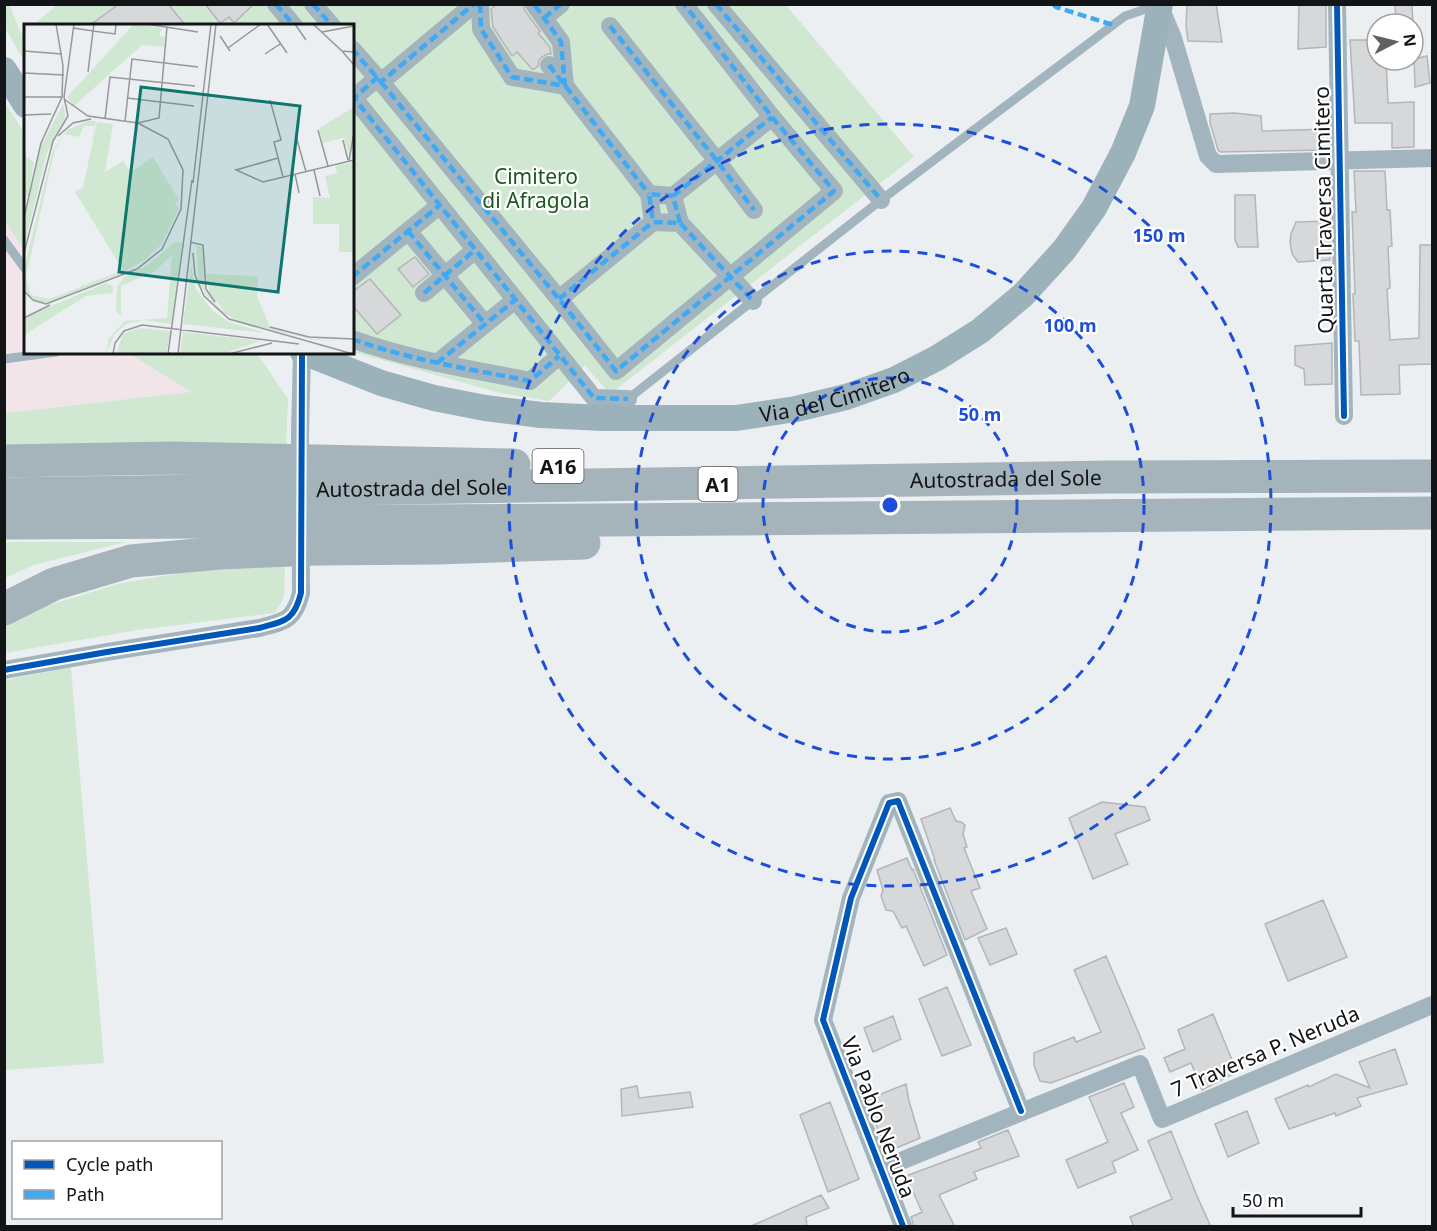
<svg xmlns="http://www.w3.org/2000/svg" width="1437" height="1231" viewBox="0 0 1437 1231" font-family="'Noto Sans',sans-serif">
  <rect width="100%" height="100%" fill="#eceff2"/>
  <path fill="#f2e5ea" d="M4 161 25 187 26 352 160 353 192 392 5 413Z"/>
  <path fill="#d0e8d2" d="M58 4 786 5 914 157 610 394 585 366 549 401 500 393 353 352 352 26H32Z
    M4 5H10L21 34 25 31V63L5 28Z
    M4 101 25 134V251L5 221Z
    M127 352 257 353 288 399 286 454 5 453 4 413 191 392Z
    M5 542H126L34 565 5 578Z
    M285 564 284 597 275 613 138 630 5 653V623L43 607 121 583 182 573Z
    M71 667 104 1063 5 1070V680Z"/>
  <path fill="#d7d8da" stroke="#b3b5b7" stroke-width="1.5" d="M119 4H168L186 26H89Z
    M205 4H254L234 23 229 17 220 23Z
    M497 4H523L525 11 540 31 538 33 550 47 551 54H547L542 57 539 60 538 66 534 69H532L517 52 512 56 493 27 491 9Z
    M1187 4H1216L1222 42 1188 41 1186 26Z
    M1299 4H1326V47L1298 49Z
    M1395 4H1412L1413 24H1396Z
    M1350 40H1377V60H1386L1388 103 1414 102V147L1392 148V123H1355Z
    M1427 56 1430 83 1415 87 1414 59Z
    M1235 113 1261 116 1262 131 1328 129V150L1220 152 1218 150 1210 123V114Z
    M1354 171H1385L1387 210H1390L1392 246 1388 247 1390 288 1387 289 1390 340 1419 338 1420 245H1432V364L1399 365 1400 394 1361 395 1359 341H1355L1353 294H1355L1352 212H1356Z
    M1235 195H1255L1258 247H1238L1235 240Z
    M1329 221 1330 260 1298 262 1292 254 1290 242 1291 234 1296 222Z
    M415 257 429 274 413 287 398 269Z
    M370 279 401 315 377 334 352 305V292Z
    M1332 343V384L1305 385 1304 369 1295 365V346Z
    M1102 802 1145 807 1150 820 1115 834 1128 864 1093 879 1069 818Z
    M950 808 956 821 961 822 965 825 963 834 967 847 964 848 980 888 971 891 987 929 965 940 934 860H935L921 819Z
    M907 858 912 870 913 869 947 955 924 966 906 926 902 928 893 911 886 910 881 896 883 890 877 870Z
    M1323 900 1347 957 1288 981 1265 924Z
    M1006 928 1017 954 990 965 978 938Z
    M1106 956 1145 1048 1051 1083 1040 1081 1034 1065V1053L1074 1037 1076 1042 1101 1032 1074 970Z
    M947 987 971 1045 942 1056 919 999Z
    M1213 1014 1237 1072 1202 1090 1191 1063 1170 1072 1164 1058 1185 1049 1178 1030Z
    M893 1016 901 1039 873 1052 864 1028Z
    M1395 1049 1407 1084 1357 1098 1361 1106 1336 1116 1335 1113 1289 1129 1275 1099 1308 1085 1309 1087 1336 1074 1370 1088 1359 1062Z
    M1124 1083 1134 1107 1121 1113 1138 1150 1112 1162 1116 1172 1078 1188 1066 1160 1108 1142 1089 1097Z
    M906 1084 909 1101 920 1138 887 1152 866 1100Z
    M637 1086 639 1098 690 1092 693 1107 622 1116 621 1089Z
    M830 1102 859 1179 828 1192 800 1115Z
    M1247 1111 1259 1143 1228 1157 1215 1124Z
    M1008 1130 1019 1156 974 1172 977 1179 939 1195 955 1227H914L911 1217 922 1212 906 1176 981 1148 978 1142Z
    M1171 1131 1197 1196 1211 1227H1134L1130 1217 1172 1199 1148 1141Z
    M821 1195 829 1208 806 1217 807 1227H749Z"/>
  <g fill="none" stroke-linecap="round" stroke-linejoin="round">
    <path stroke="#a2b5be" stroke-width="9" d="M4 240 26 270
      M4 359 56 352
      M628 399 881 200 1125 16 1143 10 1157 6"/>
    <path stroke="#a2b5be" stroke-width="18" d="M276 4 294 26
      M313 4 332 26
      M480 4 481 29 512 77 565 86 561 42 534 4
      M716 4 881 200
      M1337 4 1344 416
      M1160 7 1173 38 1208 156 1216 164 1432 158
      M544 18 561 4
      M610 26 717 161 754 210
      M352 49 381 82 474 4
      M549 65 649 194
      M378 77 354 98 594 398 628 399
      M381 82 559 299 616 371 834 191 772 117 684 4
      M673 196 772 117
      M680 223 673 196 649 194 653 222 680 223 753 301
      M408 231 485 324
      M352 277 440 205
      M424 293 475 250
      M559 299 653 222
      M352 339C410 360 470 369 530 381L559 356
      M437 363 515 300
      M300 433 302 352
      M4 670 107 652 259 628C285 621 294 621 301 593
      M881 1169 1140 1064 1162 1119 1432 1005
      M903 1226 823 1020 851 898 889 803 898 801 1021 1111"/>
    <g stroke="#9cb2bb" stroke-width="26">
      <path d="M4 70 26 105"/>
      <path id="s1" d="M303 352 381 383 434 398 485 408 541 415 603 418H736L796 409 846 397 894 380 937 358 980 331 1023 295 1064 250 1094 208 1123 153 1142 106 1160 4"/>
    </g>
    <g stroke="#a5b3ba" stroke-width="33">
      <path d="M4 461 171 458 514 465"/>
      <path id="s2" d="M4 494 1112 477 1432 476"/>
      <path d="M4 523 601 520 1432 513"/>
      <path d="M4 609 54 584 131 561 220 553 317 549 438 548 584 543"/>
    </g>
    <path stroke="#a2b5be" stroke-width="18" d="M300 433 301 593"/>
    <path stroke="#3fa9f5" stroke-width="4.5" stroke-dasharray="9 4.5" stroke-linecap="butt" d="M276 4 294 26
      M313 4 332 26
      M480 4 481 29 512 77 565 86 561 42 534 4
      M716 4 881 200
      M1053 4 1056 7 1113 25
      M544 18 561 4
      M610 26 717 161 754 210
      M352 49 381 82 474 4
      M549 65 649 194
      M378 77 354 98 594 398 628 399
      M381 82 559 299 616 371 834 191 772 117 684 4
      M673 196 772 117
      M680 223 673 196 649 194 653 222 680 223 753 301
      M408 231 485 324
      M352 277 440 205
      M424 293 475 250
      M559 299 653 222
      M352 339C410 360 470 369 530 381L559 356
      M437 363 515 300"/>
    <g stroke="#fff" stroke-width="10">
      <path id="cycleway" d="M1337 4 1344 416
        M4 670 107 652 259 628C285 621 294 621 301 593L302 352
        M903 1226 823 1020 851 898 889 803 898 801 1021 1111"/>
    </g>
    <use href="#cycleway" stroke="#0057b8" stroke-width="6"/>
  </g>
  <g fill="none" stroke="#1d4ed8" stroke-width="3" stroke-dasharray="10 8">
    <circle cx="890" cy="505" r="127"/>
    <circle cx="890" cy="505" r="254"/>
    <circle cx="890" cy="505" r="381"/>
  </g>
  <g text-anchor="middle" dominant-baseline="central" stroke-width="4.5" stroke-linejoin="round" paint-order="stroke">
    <g fill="#fff" stroke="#5a5a5c" stroke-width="1.5">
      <rect x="532.5" y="449" width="51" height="34" rx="4.5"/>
      <rect x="698.5" y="467" width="39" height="34" rx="4.5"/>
    </g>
    <g font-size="20" font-weight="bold" fill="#131416">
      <text x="558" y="466">A16</text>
      <text x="718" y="484">A1</text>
    </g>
    <g font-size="21" fill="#1c581d" stroke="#fff">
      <text x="536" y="176">Cimitero<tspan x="536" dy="24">di Afragola</tspan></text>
    </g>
    <g font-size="21" fill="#131416" stroke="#fff">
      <text transform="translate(1323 210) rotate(-91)">Quarta Traversa Cimitero</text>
      <text stroke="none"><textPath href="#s1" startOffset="544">Via del Cimitero</textPath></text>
      <text stroke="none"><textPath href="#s2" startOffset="1002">Autostrada del Sole</textPath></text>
      <text stroke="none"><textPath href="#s2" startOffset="408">Autostrada del Sole</textPath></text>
      <text transform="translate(1265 1051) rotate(-23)">7 Traversa P. Neruda</text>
      <text transform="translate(879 1117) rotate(69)">Via Pablo Neruda</text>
    </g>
  </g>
  <g transform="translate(24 24)">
    <rect width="330" height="330" fill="#eceff2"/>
    <path d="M110 0 138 4 135 12 141 13 140 23 118 21 50 82 43 73ZM39 80 42 92 23 128 0 223V198L17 122ZM330 83 328 120 325 131 320 114 299 119 295 104ZM64 97H72L68 118 70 102H60L55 113 41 110 31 125 2 253 7 271 26 275 99 246 51 168 59 163 73 98 89 100 81 148 99 137 107 148 129 133 155 176 151 179 155 184 138 220 122 235 100 248 26 278 17 279 4 271 0 263V245L29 126 43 106ZM1 131 10 138 5 172 0 171ZM330 138V228H315V200H289V173L306 174 301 152 313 149 311 142ZM151 218 158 219 148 300 120 296 102 300 90 311 82 330 85 314 101 297 143 294 148 231 131 247 97 262V291L92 288 93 263 100 253 121 243ZM172 221 178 223 181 267 196 285 200 287 186 270 182 250 234 252 233 272 246 303 209 293 291 315 330 318 292 316 248 306 215 298 198 288 182 271 175 258ZM167 241 172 265 188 286 205 298 242 309 159 300ZM82 259 89 262V269L62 272 0 311V296L6 291ZM116 304 147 307 142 330H92L99 310ZM159 308 236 317 199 330H156Z" fill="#d0e8d2"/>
    <path fill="none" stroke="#95979a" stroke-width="1.5" d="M122 0 174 8M243 0 263 29M271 0 282 16M289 0 318 27 330 28M49 4 69 7 70 0M298 8 330 2M196 12 206 27M204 24 237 0M0 27 38 30M318 27 330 41M241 30 256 20M64 48 69 7 91 10 92 0M0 49 40 51M0 73H38M103 74 170 82M246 76 257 116 250 118 259 153M0 91 27 90M81 95 86 53 171 62M101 97 108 35 174 43M114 99 135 94 143 3M294 106 304 142M34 112 49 99 67 95M272 112 282 148M319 116 324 136M254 134 212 146 239 158 330 136M325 137 330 108M290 146 296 172M271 150 275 169M169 159 187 0M0 194 17 119 38 73 39 42 32 0M166 218 179 221 182 265 191 278M0 229 29 117 44 92 40 73 50 0M169 229 171 251 180 272 205 295 329 330M0 267 9 276 22 280 113 245 138 225 157 185 159 146 144 115 114 99 64 92 40 75M0 294 26 281M246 303 285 313 330 315M89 330 91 319 100 307 118 301 275 320M144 330 168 156M154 330 192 0M205 330 248 319"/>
    <path fill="#0f766e" fill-opacity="0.15" stroke="#0f766e" stroke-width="3" d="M117 63 276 82 254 268 95 248Z"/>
    <rect width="330" height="330" fill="none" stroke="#131416" stroke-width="3"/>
  </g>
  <circle cx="890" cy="505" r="9" fill="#1d4ed8" stroke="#fff" stroke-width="3"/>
  <g font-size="18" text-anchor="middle" font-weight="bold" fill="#1d4ed8" stroke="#fff" stroke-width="4.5" stroke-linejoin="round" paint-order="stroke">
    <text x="1159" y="242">150 m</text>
    <text x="1070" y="332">100 m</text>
    <text x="980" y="421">50 m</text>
  </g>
  <rect width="1437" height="1231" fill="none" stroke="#131416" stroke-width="12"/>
  <rect x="12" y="1141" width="210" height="78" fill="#ffffff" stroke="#a1a1a2" stroke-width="1.5"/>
  <rect x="24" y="1160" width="30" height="9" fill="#0057b8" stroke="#a1a1a2" stroke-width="1.5"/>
  <text x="66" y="1171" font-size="18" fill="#131416">Cycle path</text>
  <rect x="24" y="1190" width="30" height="9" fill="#3fa9f5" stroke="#a1a1a2" stroke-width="1.5"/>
  <text x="66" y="1201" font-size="18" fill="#131416">Path</text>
  <g transform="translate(1395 42) rotate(83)"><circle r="28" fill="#ffffff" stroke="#a1a1a2" stroke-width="1.5"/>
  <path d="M0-4.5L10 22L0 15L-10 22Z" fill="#5f6163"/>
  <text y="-9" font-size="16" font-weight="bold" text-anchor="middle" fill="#131416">N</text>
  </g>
  <path d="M1233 1207v9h128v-9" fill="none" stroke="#131416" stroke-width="3"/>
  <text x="1242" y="1207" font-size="18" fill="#131416" stroke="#ffffff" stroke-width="4.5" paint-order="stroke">50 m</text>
</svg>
